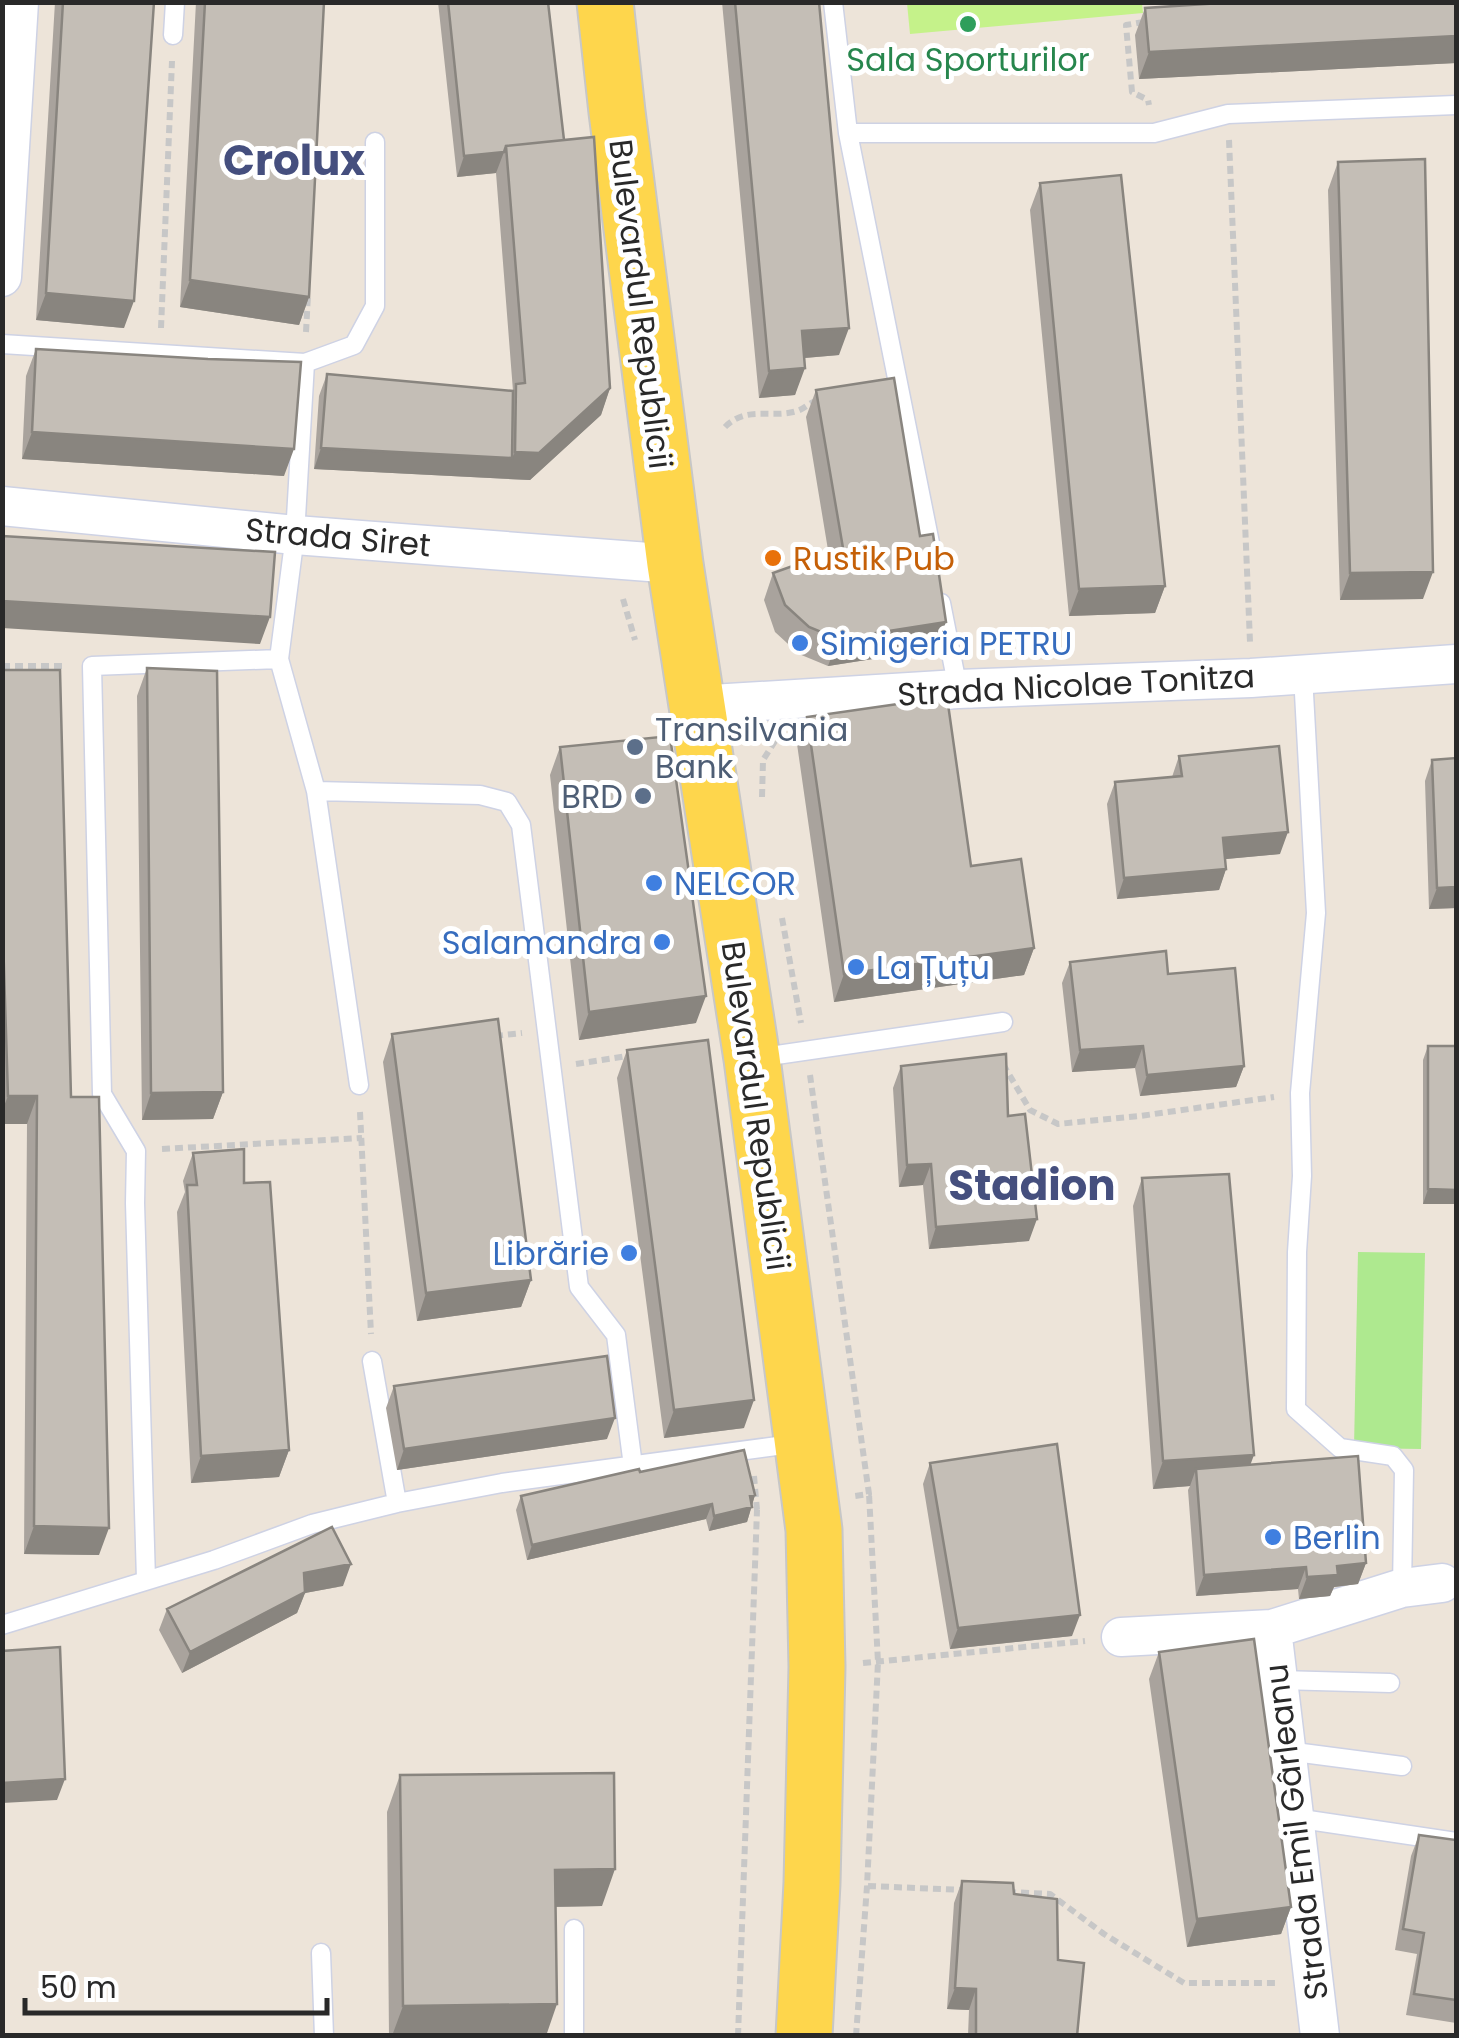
<svg xmlns="http://www.w3.org/2000/svg" width="1459" height="2038" viewBox="0 0 1459 2038" font-family="Poppins,sans-serif">
  <rect width="100%" height="100%" fill="#ede4d9"/>
  <path fill="#aee98f" d="M1358 1252 1425 1253 1421 1449 1354 1448Z"/>
  <path fill="#c5f28a" d="M1142 3 1143 13 910 34 907 3Z"/>
  <g fill="none" stroke-linecap="round" stroke-linejoin="round">
    <g stroke="#ced2e4" stroke-width="21">
      <path id="lane" d="M833 2 848 133
        M173 35 175 2
        M2 344 305 363 354 345 375 306V142
        M933 558 848 133H1154L1228 114 1456 105
        M941 603 958 689
        M279 659 316 791 480 795 507 802 521 825 579 1287 616 1335 633 1466
        M1303 675 1316 913 1300 1093 1302 1176 1297 1252 1296 1409 1340 1448 1393 1456 1404 1470 1402 1588
        M316 791 359 1085
        M756 1058 1003 1022
        M372 1361 397 1503
        M146 1580 135 1203 136 1151 102 1094 92 666 279 659 295 535 305 363
        M2 1625 214 1560 312 1524 397 1503 502 1483 799 1443
        M1279 1680 1390 1683
        M1287 1751 1402 1766
        M1295 1818 1456 1842
        M574 1929V2036
        M321 1953 324 2036"/>
    </g>
    <g stroke="#ced2e4" stroke-width="41">
      <path id="street" d="M2 277 19 2
        M2 506 295 535 675 564
        M695 705 958 689 1251 678 1456 664
        M1272 1629 1320 2036
        M1121 1637 1272 1629 1402 1588 1442 1583"/>
    </g>
    <g stroke="#c7c7c7" stroke-width="59">
      <path id="primary" d="M605 2 617 112 675 564 752 1059 814 1530 817 1667 812 1883 804 2036"/>
    </g>
    <path stroke="#c7c7c7" stroke-width="6" stroke-dasharray="8 5" stroke-linecap="butt" d="M1144 22 1126 25 1132 92 1148 100 1149 105
      M1229 140 1250 642
      M161 328 172 61
      M306 332 308 295
      M725 427C747 405 771 419 797 411 806 408 809 402 819 400
      M623 599 635 640
      M2 666H66
      M762 797 763 760 777 738
      M782 918 801 1023
      M495 1036 522 1033
      M576 1064 633 1055
      M1003 1064 1030 1110 1058 1124 1140 1116 1274 1097
      M810 1075 869 1494 855 1496
      M360 1112 371 1334
      M162 1149 362 1138
      M754 1476 757 1510
      M863 1663 1085 1641
      M868 1886 965 1890
      M1008 1892 1050 1894 1104 1934 1184 1983H1278
      M738 2036 757 1510 763 1509
      M856 2036 867 1886 878 1662 869 1494"/>
    <use href="#lane" stroke="#fff" stroke-width="18"/>
    <use href="#street" stroke="#fff" stroke-width="38"/>
    <use href="#primary" stroke="#fed64c" stroke-width="55"/>
  </g>
  <path fill="#a9a39d" d="M55 2H154L124 328 36 320Z
    M196 2H324L309 297 299 325 180 307Z
    M438 2H448L564 140 610 388 601 415 530 480 314 469 319 396 327 374 513 391 496 173 457 177Z
    M722 2H819L839 355 805 358 795 395 759 398Z
    M1456 2V63L1139 79 1135 35 1145 8Z
    M1338 162 1423 599 1340 600 1328 190Z
    M1040 183 1165 586 1155 613 1069 616 1030 210Z
    M36 349 284 476 22 459 26 376Z
    M816 390 936 649 828 666 799 654 775 632 764 600 773 573 829 556 806 417Z
    M147 668 223 1092 213 1119 142 1120 137 696Z
    M2 670 71 1097 99 1555 24 1554 27 1124H2Z
    M807 717 1034 948 1024 975 834 1002 797 744Z
    M560 747 696 1023 579 1040 550 775Z
    M1179 756 1280 854 1225 859 1226 869 1219 890 1117 899 1107 804 1115 782 1172 777Z
    M1456 758V908L1429 909 1425 781 1432 760Z
    M1070 962 1168 974 1244 1066 1236 1087 1140 1096 1135 1068 1072 1072 1062 983Z
    M392 1034 531 1280 521 1307 417 1321 383 1062Z
    M1428 1046 1456 1204H1423V1060Z
    M627 1050 744 1428 664 1438 617 1078Z
    M901 1066 1008 1116 1029 1241 929 1249 923 1185 899 1187 893 1088Z
    M193 1153 244 1183 289 1450 279 1477 191 1483 177 1212 185 1192 183 1181Z
    M1142 1178 1250 1465 1366 1563 1358 1584 1334 1587 1330 1596 1299 1599 1298 1589 1196 1596 1188 1490 1190 1486 1153 1489 1133 1206Z
    M394 1386 607 1439 397 1470 386 1408Z
    M930 1463 1072 1636 950 1649 923 1484Z
    M640 1472 755 1495 747 1522 709 1531 706 1519 527 1560 516 1510 521 1496Z
    M343 1586 305 1593 297 1613 182 1673 159 1630 167 1609Z
    M1159 1652 1291 1907 1281 1934 1187 1947 1149 1679Z
    M400 1775 602 1906 556 1907 546 2036H389L387 1812Z
    M1419 1835 1456 1840V2023L1406 2015 1417 1954 1395 1950 1411 1856Z
    M962 1881 1014 1894 1058 1960 1077 2036H968L969 2010 947 2009 954 1903Z"/>
  <path fill="#89857f" d="M1456 36V63L1139 79 1149 52Z
    M504 152 496 173 457 177 464 156Z
    M190 280 309 297 299 325 180 307Z
    M46 293 134 301 124 328 36 320Z
    M849 328 839 355 792 359 802 331Z
    M805 368 795 395 759 398 769 371Z
    M610 388 601 415 530 480 314 469 321 448 512 458 515 452Z
    M32 432 294 449 284 476 22 459Z
    M1433 572 1423 599 1340 600 1350 573Z
    M1165 586 1155 613 1069 616 1079 589Z
    M2 601 270 617 260 644 2 628Z
    M946 622 936 649 828 666 838 639Z
    M1288 832 1280 854 1216 860 1223 838Z
    M1226 869 1219 890 1117 899 1124 878Z
    M1456 887V908L1429 909 1437 888Z
    M1034 948 1024 975 834 1002 844 974Z
    M706 996 696 1023 579 1040 589 1012Z
    M1143 1046 1135 1068 1072 1072 1080 1050Z
    M1244 1066 1236 1087 1140 1096 1147 1075Z
    M223 1092 213 1119 142 1120 151 1093Z
    M8 1096H37L27 1124H2V1111Z
    M931 1164 923 1185 899 1187 907 1165Z
    M1428 1189 1456 1190V1204H1423Z
    M1037 1219 1029 1241 929 1249 936 1227Z
    M531 1280 521 1307 417 1321 426 1293Z
    M754 1400 744 1428 664 1438 674 1410Z
    M615 1418 607 1439 397 1470 404 1449Z
    M289 1450 279 1477 191 1483 201 1456Z
    M1254 1455 1244 1482 1196 1469 1190 1486 1153 1489 1163 1461Z
    M755 1495 747 1522 709 1531 714 1516 750 1496Z
    M712 1504 706 1519 527 1560 532 1545Z
    M34 1526 109 1528 99 1555 24 1554Z
    M1366 1563 1358 1584 1334 1587 1330 1596 1299 1599 1307 1577 1337 1566Z
    M351 1564 343 1586 305 1593 297 1613 182 1673 190 1652 304 1573Z
    M1306 1567 1298 1589 1196 1596 1204 1575Z
    M1080 1615 1072 1636 950 1649 958 1628Z
    M65 1779 57 1800 2 1803V1783Z
    M615 1869 602 1906 542 1907 555 1870Z
    M1291 1907 1281 1934 1187 1947 1197 1919Z
    M955 1988 976 1989 969 2010 947 2009Z
    M557 2004 546 2036H392L403 2006Z"/>
  <path fill="#c4beb6" stroke="#89857f" stroke-width="2.5" d="M63 2H154L134 301 46 293Z
    M205 2H324L309 297 190 280Z
    M448 2H548L564 140 506 146 504 152 464 156Z
    M735 2H819L849 328 802 331 805 368 769 371Z
    M1236 2H1456V36L1149 52 1145 8Z
    M594 137 610 388 539 453 515 452 516 384 525 383 506 146Z
    M1425 159 1433 572 1350 573 1338 162Z
    M1121 175 1165 586 1079 589 1040 183Z
    M36 349 208 359 301 362 294 449 32 432Z
    M327 374 513 391 512 458 321 448Z
    M894 378 920 536 933 534 946 622 838 639 809 627 785 605 773 573 815 558 844 554 816 390Z
    M2 536 275 552 270 617 2 601Z
    M147 668 217 671 223 1092 151 1093Z
    M2 670H60L71 1097H99L109 1528 34 1526 37 1096H8L2 906Z
    M947 697 971 866 1021 859 1034 948 844 974 807 717Z
    M670 736 706 996 589 1012 560 747Z
    M1279 746 1288 832 1223 838 1226 869 1124 878 1115 782 1182 776 1179 756Z
    M1456 758V887L1437 888 1432 760Z
    M1166 951 1168 974 1235 968 1244 1066 1147 1075 1143 1046 1080 1050 1070 962Z
    M498 1019 531 1280 426 1293 392 1034Z
    M708 1040 754 1400 674 1410 627 1050Z
    M1428 1046H1456V1190L1428 1189Z
    M1006 1054 1008 1116 1025 1114 1037 1219 936 1227 931 1164 907 1165 901 1066Z
    M244 1149V1183L270 1182 289 1450 201 1456 187 1185H197L193 1153Z
    M1229 1174 1254 1455 1163 1461 1142 1178Z
    M607 1356 615 1418 404 1449 394 1386Z
    M1057 1444 1080 1615 958 1628 930 1463Z
    M744 1450 755 1495 750 1496 752 1507 714 1516 712 1504 532 1545 521 1496 639 1469 640 1472Z
    M1358 1456 1366 1563 1337 1566 1338 1575 1307 1577 1306 1567 1204 1575 1196 1469Z
    M332 1527 351 1564 304 1573 305 1592 190 1652 167 1609Z
    M1254 1639 1291 1907 1197 1919 1159 1652Z
    M60 1647 65 1779 2 1783V1651Z
    M614 1773 615 1869 555 1870 557 2004 403 2006 400 1775Z
    M1419 1835 1456 1840V2000L1414 1994 1424 1933 1403 1929Z
    M962 1881 1013 1883 1014 1894 1057 1899 1058 1960 1084 1963 1077 2036H976V1989L955 1988Z"/>
  <circle fill="#2e9e5b" stroke="#fff" stroke-width="4" cx="968" cy="24" r="10"/>
  <circle fill="#e8710a" stroke="#fff" stroke-width="4" cx="773" cy="558" r="10"/>
  <g fill="#3f7fe0" stroke="#fff" stroke-width="4">
    <circle cx="800" cy="643" r="10"/>
    <circle cx="654" cy="883" r="10"/>
    <circle cx="662" cy="942" r="10"/>
    <circle cx="856" cy="967" r="10"/>
    <circle cx="629" cy="1253" r="10"/>
    <circle cx="1273" cy="1537" r="10"/>
  </g>
  <g fill="#5c6f8a" stroke="#fff" stroke-width="4">
    <circle cx="635" cy="747" r="10"/>
    <circle cx="643" cy="796" r="10"/>
  </g>
  <g text-anchor="middle" dominant-baseline="central" stroke-width="10" stroke-linejoin="round" paint-order="stroke">
    <g font-size="32" fill="#27864d" stroke="#fff">
      <text x="968" y="59">Sala Sporturilor</text>
    </g>
    <g font-size="32" fill="#292929" stroke="#fff">
      <text transform="translate(641 304) rotate(83)">Bulevardul Republicii</text>
      <text transform="translate(338 537) rotate(5)">Strada Siret</text>
      <text transform="translate(1076 685) rotate(-3)">Strada Nicolae Tonitza</text>
      <text transform="translate(756 1106) rotate(82)">Bulevardul Republicii</text>
      <text transform="translate(1296 1832) rotate(-97)">Strada Emil Gârleanu</text>
    </g>
    <g font-size="32" fill="#c56008" stroke="#fff" text-anchor="start">
      <text x="793" y="558">Rustik Pub</text>
    </g>
    <g font-size="32" fill="#366cbe" stroke="#fff" text-anchor="start">
      <text x="820" y="643">Simigeria PETRU</text>
      <text x="674" y="883">NELCOR</text>
      <text x="642" y="942" text-anchor="end">Salamandra</text>
      <text x="876" y="967">La Țuțu</text>
      <text x="609" y="1253" text-anchor="end">Librărie</text>
      <text x="1293" y="1537">Berlin</text>
    </g>
    <g font-size="32" fill="#4e5e75" stroke="#fff" text-anchor="start">
      <text x="655" y="729">Transilvania<tspan x="655" dy="37">Bank</tspan></text>
      <text x="623" y="796" text-anchor="end">BRD</text>
    </g>
    <g font-size="42" font-weight="bold" fill="#454f7e" stroke="#fff">
      <text x="294" y="160">Crolux</text>
      <text x="1032" y="1185">Stadion</text>
    </g>
  </g>
  <rect width="1459" height="2038" fill="none" stroke="#292929" stroke-width="10"/>
  <path d="M25 1998v15h302v-15" fill="none" stroke="#292929" stroke-width="5"/>
  <text x="40" y="1998" font-size="30" fill="#292929" stroke="#ffffff" stroke-width="8" paint-order="stroke">50 m</text>
</svg>
